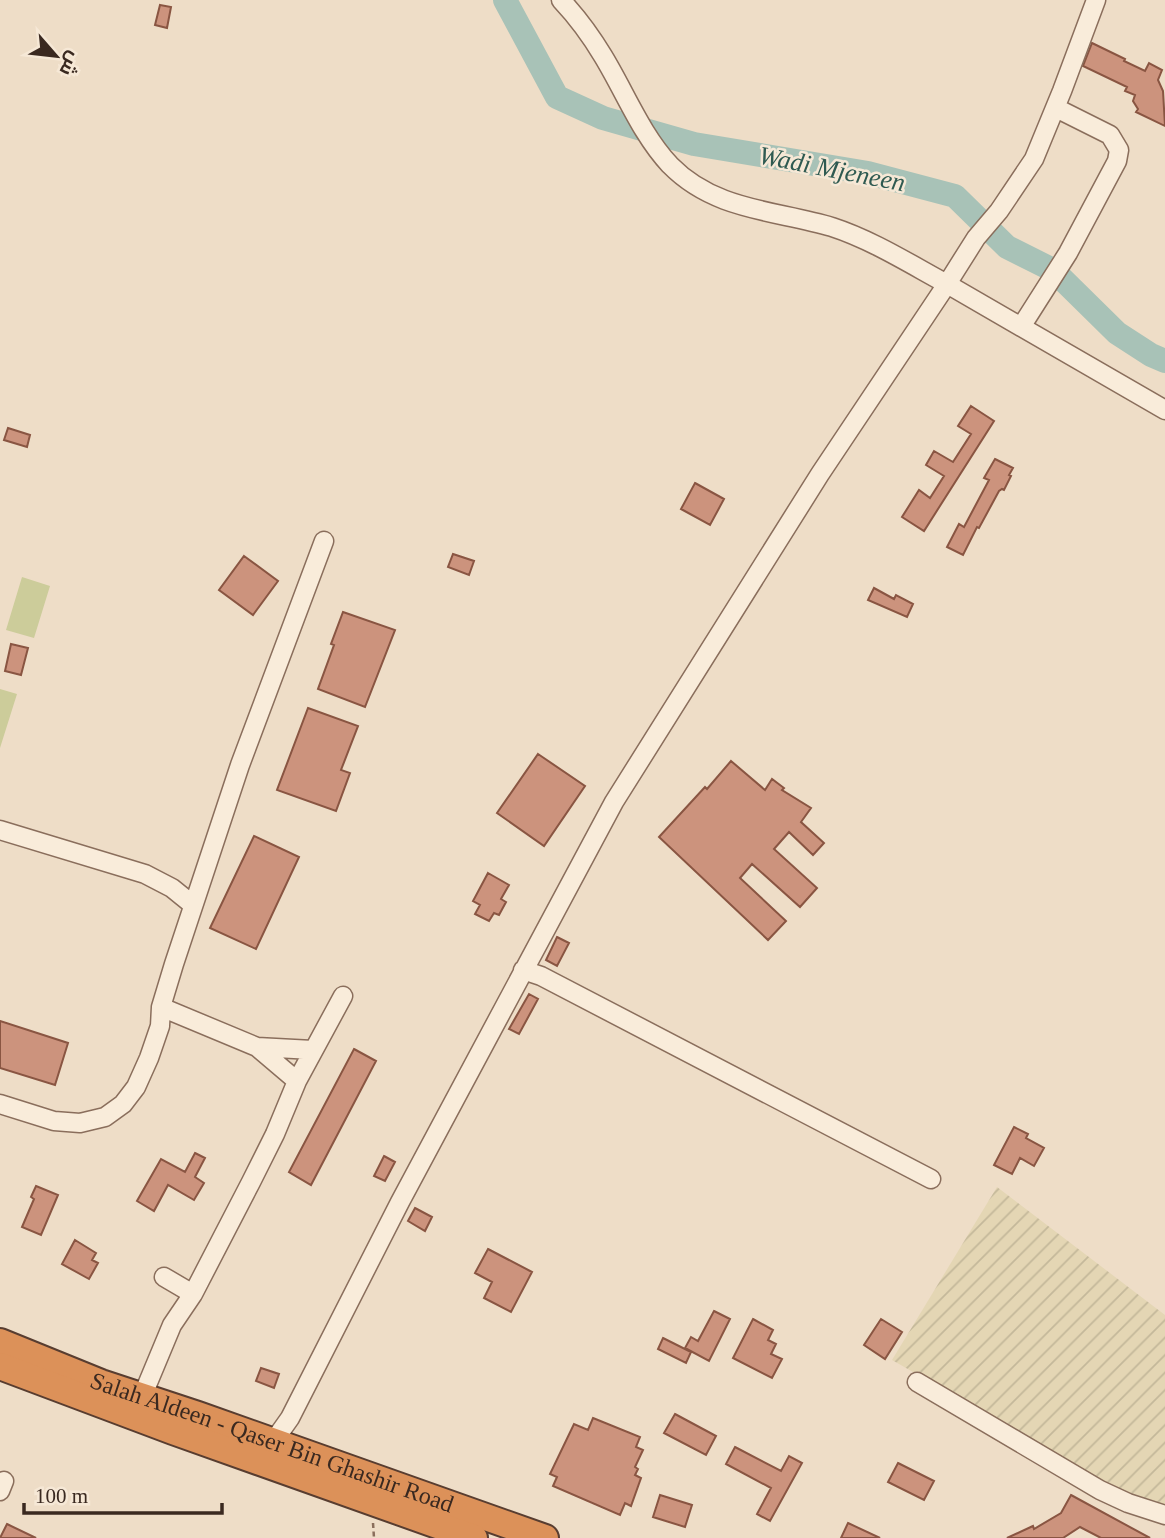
<svg xmlns="http://www.w3.org/2000/svg" width="1165" height="1538" viewBox="0 0 1165 1538" font-family="'Times New Roman',Cairo,serif">
  <defs>
    <pattern id="farmland-furrows" width="10" height="10" patternUnits="userSpaceOnUse" patternTransform="scale(1.75)"><rect width="10" height="10" fill="#e4d6b4"/><path d="M-1 1l2-2M0 10L10 0M9 11l2-2" fill="none" stroke="#c4b89a"/></pattern>
  </defs>
  <rect width="100%" height="100%" fill="#eeddc7"/>
  <path fill="url(#farmland-furrows)" d="M997 1187 1165 1315V1507L1116 1488 892 1360Z"/>
  <path fill="#cccc9a" d="M22 577 50 586 34 638 6 630Z
    M0 689 17 694 0 748Z"/>
  <g fill="none" stroke-linecap="round" stroke-linejoin="round">
    <path stroke="#a8c2b7" stroke-width="24" d="M505 0 557 97 603 118 694 144 868 173 955 196 1007 247 1053 270 1117 333 1151 355 1165 361"/>
  </g>
  <path fill="#cc937d" stroke="#895542" stroke-width="2" d="M160 5 171 7 167 28 155 25Z
    M1092 43 1125 59 1124 61 1145 71 1149 63 1162 70 1158 80 1163 91 1165 126 1136 112 1138 109 1133 101 1135 95 1125 91 1127 87 1083 66Z
    M971 406 994 421 924 531 902 517 919 490 930 498 944 476 926 465 934 451 953 462 971 434 958 426Z
    M8 428 30 435 27 447 4 440Z
    M995 459 1013 468 1009 475 1011 476 1004 490 1002 489 999 491 979 528 977 527 963 555 947 547 959 524 964 527 989 480 984 478Z
    M695 483 724 499 710 525 681 509Z
    M453 554 474 561 469 575 448 567Z
    M244 556 278 581 253 615 219 590Z
    M874 588 894 599 896 595 913 604 907 617 868 600Z
    M343 612 395 630 365 707 318 689 334 645 331 644Z
    M11 644 28 648 21 675 5 671Z
    M308 708 358 726 341 770 350 773 336 811 277 790Z
    M538 754 585 786 544 846 497 813Z
    M731 761 765 790 772 779 784 788 782 790 811 808 801 822 824 843 813 855 789 832 774 849 817 888 800 907 752 864 740 878 786 921 768 940 659 837 705 787 707 789Z
    M254 836 299 857 256 949 210 928Z
    M488 873 509 885 501 899 506 902 499 915 494 913 489 921 475 914 480 905 473 901Z
    M557 937 569 943 557 966 546 960Z
    M529 994 538 999 519 1034 509 1029Z
    M0 1021 68 1043 55 1085 0 1068Z
    M354 1049 376 1061 311 1185 289 1172Z
    M1014 1127 1028 1134 1026 1138 1044 1148 1034 1166 1020 1158 1012 1174 994 1165Z
    M195 1153 205 1158 195 1177 204 1183 194 1200 168 1185 154 1211 137 1201 161 1159 185 1172Z
    M384 1156 395 1162 385 1181 374 1176Z
    M36 1186 58 1195 41 1235 22 1227 34 1199 31 1197Z
    M415 1208 432 1217 425 1231 408 1221Z
    M75 1240 96 1253 92 1260 98 1263 89 1279 62 1264Z
    M488 1249 532 1272 511 1312 484 1298 492 1282 475 1273Z
    M714 1311 730 1319 709 1361 685 1348 691 1337 698 1341Z
    M753 1319 773 1330 768 1340 776 1344 771 1354 782 1359 772 1378 733 1358Z
    M881 1319 902 1332 885 1359 864 1345Z
    M663 1338 691 1352 686 1363 658 1349Z
    M261 1368 279 1374 274 1388 256 1381Z
    M675 1414 716 1436 706 1455 664 1433Z
    M593 1418 640 1437 636 1447 643 1450 635 1467 638 1469 635 1475 641 1478 631 1506 625 1503 620 1515 553 1486 557 1477 550 1474 574 1424 588 1430Z
    M735 1447 781 1471 789 1456 802 1463 770 1521 757 1514 771 1488 726 1464Z
    M898 1463 934 1481 924 1500 888 1482Z
    M660 1495 692 1505 685 1527 653 1517Z
    M1071 1495 1150 1538H1101L1080 1527 1063 1538H1007L1033 1526 1034 1529 1061 1513Z
    M848 1523 880 1538H841Z
    M7 1524 36 1538H0Z"/>
  <g fill="none" stroke-linecap="round" stroke-linejoin="round">
    <g stroke="#8a6e5c" stroke-width="21">
      <path id="minor" d="M561 0C577 17 591 36 603 56 625 92 641 134 670 165 715 211 775 210 832 227 872 240 910 264 947 284L976 238 999 211 1034 159 1062 91 1096 0
        M1021 327 1068 253 1117 161 1119 150 1110 135 1056 108
        M0 830 145 874 172 888 193 905
        M523 970 541 976 931 1179
        M161 1007 257 1047 297 1081
        M257 1047 313 1050
        M0 1104 54 1121 80 1123 105 1117 123 1104 136 1087 149 1058 160 1026 161 1007 174 964 240 765 324 541
        M164 1277 193 1294
        M917 1382 1100 1490 1128 1503 1165 1515
        M142 1397 172 1325 193 1294 251 1182 275 1134 297 1081 343 996
        M273 1442 290 1418 400 1202 614 802 820 474 947 284 1165 410
        M0 1491 4 1481"/>
    </g>
    <g stroke="#583d30" stroke-width="30">
      <g id="highway">
        <path id="s1" d="M0 1342 101 1383 198 1415 545 1538"/>
        <path d="M0 1366 173 1431 474 1538"/>
      </g>
    </g>
    <path stroke="#8a6e5c" stroke-width="2.5" stroke-dasharray="5 3.5" stroke-linecap="butt" d="M373 1523 374 1538"/>
    <use href="#minor" stroke="#f9ecda" stroke-width="18"/>
    <use href="#highway" stroke="#dc9159" stroke-width="26"/>
  </g>
  <g text-anchor="middle" dominant-baseline="central" stroke-width="5" stroke-linejoin="round" paint-order="stroke">
    <g font-size="24" fill="#3a2920" stroke="#f6e8d6">
      <text stroke="none"><textPath href="#s1" startOffset="290">Salah Aldeen - Qaser Bin Ghashir Road</textPath></text>
    </g>
    <g font-size="26" font-style="italic" fill="#2f5a51" stroke="#f6e8d6">
      <text transform="translate(832 169) rotate(11)">Wadi Mjeneen</text>
    </g>
  </g>
  <g transform="translate(56 56) rotate(118)" stroke="#f6e8d6" stroke-width="5" paint-order="stroke">
  <path d="M0-5L12 26L0 18L-12 26Z" fill="#3a2920"/>
  <text y="-10" font-size="19" font-weight="bold" text-anchor="middle" fill="#3a2920">ش</text>
  </g>
  <path d="M24 1503v10h198v-10" fill="none" stroke="#3a2920" stroke-width="3.5"/>
  <text x="35" y="1503" font-size="21" fill="#3a2920" stroke="#f6e8d6" stroke-width="5" paint-order="stroke">100 m</text>
</svg>
